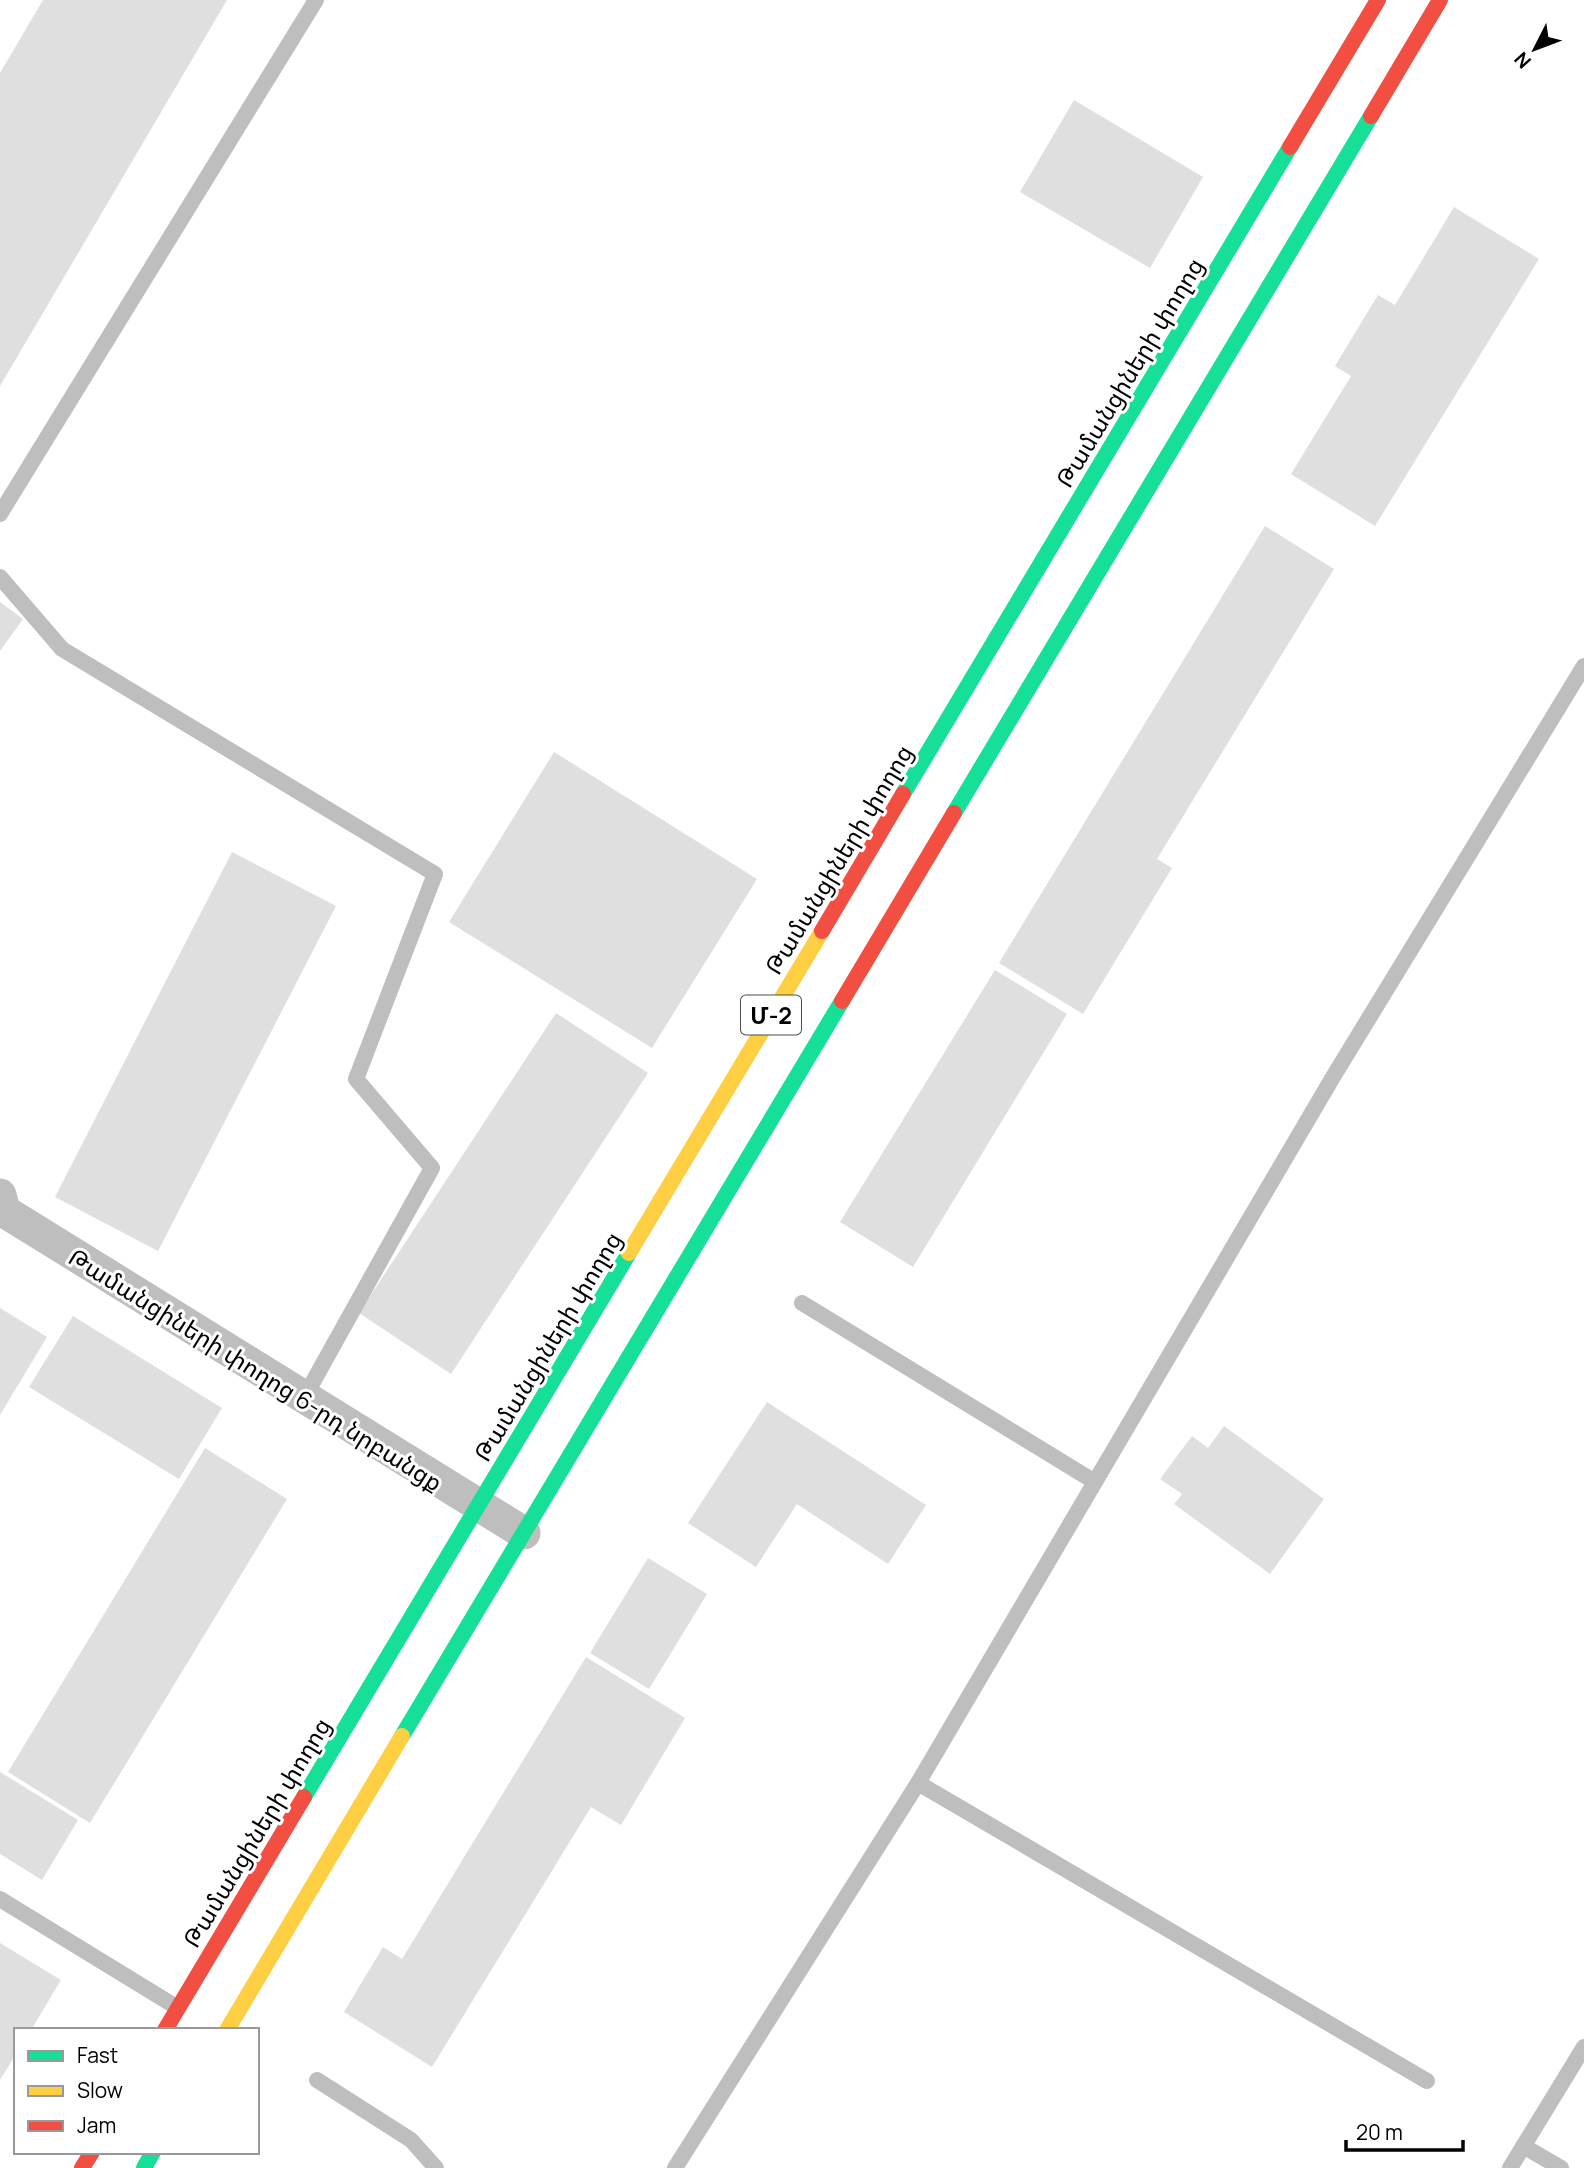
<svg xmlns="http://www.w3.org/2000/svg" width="1584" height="2168" viewBox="0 0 1584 2168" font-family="Manrope,'Noto Sans Armenian',sans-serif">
  <rect width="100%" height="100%" fill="#fff"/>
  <path fill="#dfdfdf" d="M43 0H227L0 386V73Z
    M1074 100 1203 177 1150 268 1020 192Z
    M1454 207 1539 259 1375 526 1291 474 1351 376 1335 366 1378 295 1395 305Z
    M1265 526 1334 569 1157 859 1172 868 1083 1014 999 963Z
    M0 602 23 619 0 651Z
    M554 752 757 879 652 1048 449 922Z
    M232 852 336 906 158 1251 55 1197Z
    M995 970 1067 1014 913 1267 840 1222Z
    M556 1013 648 1073 451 1374 359 1313Z
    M0 1308 47 1337 0 1415Z
    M73 1316 222 1408 179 1479 29 1387Z
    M767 1402 926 1505 888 1564 797 1504 756 1567 688 1523Z
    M1224 1426 1324 1499 1270 1574 1174 1504 1182 1494 1160 1479 1192 1436 1208 1448Z
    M205 1448 287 1499 90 1823 8 1772Z
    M648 1558 707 1594 649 1689 590 1653Z
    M586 1657 685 1718 621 1825 591 1807 432 2067 344 2012 383 1947 402 1959Z
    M0 1772 78 1820 42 1880 0 1854Z
    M0 1943 61 1980 31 2030H16V2054L0 2080Z"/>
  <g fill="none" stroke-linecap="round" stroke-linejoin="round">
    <path stroke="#bebebe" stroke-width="16" d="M0 514 316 0
      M0 577 62 649 435 874 356 1079 432 1168 304 1398
      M802 1303 1095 1482
      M918 1783 1427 2081
      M0 1899 178 2008
      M317 2080 411 2140 436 2168
      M1523 2146 1561 2168
      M675 2168 918 1783 1333 1077 1584 666
      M1510 2168 1584 2047"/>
    <path stroke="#bebebe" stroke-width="33" d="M0 1195 4 1211 524 1533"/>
    <path stroke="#16e098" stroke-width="16" d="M903 794 1290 147
      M954 813 1371 116
      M402 1736 842 1001
      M304 1797 629 1253
      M144 2168 153 2152"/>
    <path stroke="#ffcf43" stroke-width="16" d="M629 1253 822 931
      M227 2030 402 1736"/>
    <path stroke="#f24e42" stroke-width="16" d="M1371 116 1440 0
      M1290 147 1378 0
      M822 931 903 794
      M842 1001 954 813
      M165 2030 304 1797
      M82 2168 92 2152"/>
  </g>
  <g text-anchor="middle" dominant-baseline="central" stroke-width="6" stroke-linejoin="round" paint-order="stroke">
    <rect fill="#fff" stroke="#4c4c4c" stroke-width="2" x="741" y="995.5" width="60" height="39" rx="5"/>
    <g font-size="23" font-weight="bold" fill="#000">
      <text x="771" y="1015">Մ-2</text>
    </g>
    <g font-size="24" fill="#000" stroke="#fff">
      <text transform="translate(1129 372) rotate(-59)">Թամանցիների փողոց</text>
      <text transform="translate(838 859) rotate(-59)">Թամանցիների փողոց</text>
      <text transform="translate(547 1346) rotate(-59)">Թամանցիների փողոց</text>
      <text transform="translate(256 1369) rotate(32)">Թամանցիների փողոց 6-րդ նրբանցք</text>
      <text transform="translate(256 1832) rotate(-59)">Թամանցիների փողոց</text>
    </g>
  </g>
  <rect x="14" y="2028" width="245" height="126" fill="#ffffff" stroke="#999999" stroke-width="2"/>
  <rect x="28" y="2051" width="35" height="10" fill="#16e098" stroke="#999999" stroke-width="2"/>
  <text x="77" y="2063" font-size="21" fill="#000000">Fast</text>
  <rect x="28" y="2086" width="35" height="10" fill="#ffcf43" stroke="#999999" stroke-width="2"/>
  <text x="77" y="2098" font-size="21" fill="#000000">Slow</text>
  <rect x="28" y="2121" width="35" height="10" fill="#f24e42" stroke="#999999" stroke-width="2"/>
  <text x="77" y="2133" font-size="21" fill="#000000">Jam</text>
  <g transform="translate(1535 49) rotate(228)" stroke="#ffffff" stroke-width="5" paint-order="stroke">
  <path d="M0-5L12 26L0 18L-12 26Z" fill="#000000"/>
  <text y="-10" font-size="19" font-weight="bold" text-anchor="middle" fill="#000000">N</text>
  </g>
  <path d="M1346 2140v10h117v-10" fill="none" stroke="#000000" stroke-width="3.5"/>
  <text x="1356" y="2140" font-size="21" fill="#000000" stroke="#ffffff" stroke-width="5" paint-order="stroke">20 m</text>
</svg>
